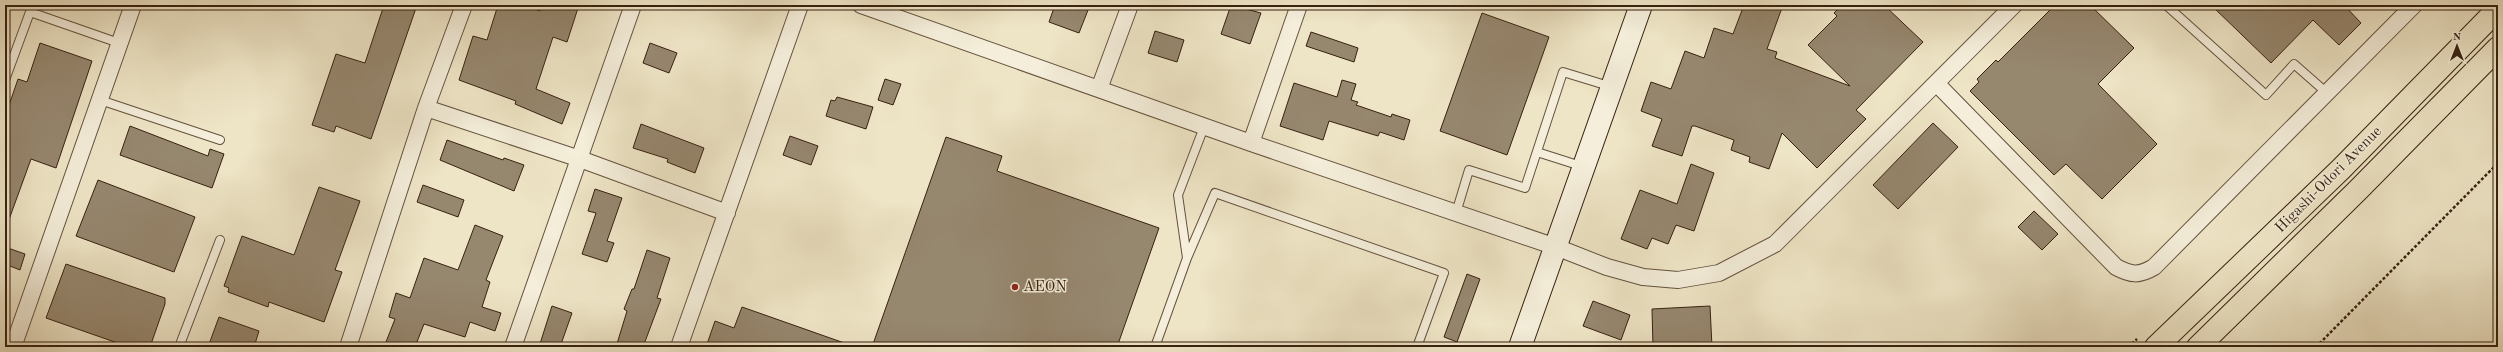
<svg xmlns="http://www.w3.org/2000/svg" width="2503" height="352" viewBox="0 0 2503 352" font-family="'Old Standard TT',serif">
  <rect width="100%" height="100%" fill="#eee5c6"/>
  <filter id="stains"><feTurbulence type="fractalNoise" baseFrequency=".005" numOctaves="4"/><feColorMatrix values="0 0 0 0 .2 0 0 0 0 .09 0 0 0 0 .02 0 0 0 .5 -.17"/></filter>
  <radialGradient id="worn" r=".72"><stop offset=".6" stop-color="#630" stop-opacity="0"/><stop offset="1" stop-color="#630" stop-opacity=".3"/></radialGradient>
  <path fill="#96876f" stroke="#372110" d="M384 5H417L371 139 336 126 334 132 312 125 336 54 365 63Z
    M498 5H524L540 11 541 5H579L567 42 553 37 536 89 570 103 562 124 515 104 516 101 459 80 473 36 487 40Z
    M1055 5H1090L1079 33 1049 22Z
    M1231 5 1261 13 1250 44 1221 34Z
    M1744 5H1783L1767 49 1777 52 1775 58 1850 86 1808 45 1837 16 1834 13 1842 5H1884L1923 42 1856 110 1866 119 1817 168 1782 133 1769 169 1749 162 1750 157 1731 150 1734 140 1695 126H1692L1682 156 1652 146 1662 119 1641 111 1651 82 1671 89 1685 51 1704 58 1714 28 1733 34Z
    M2055 5H2090L2134 48 2098 84 2157 144 2102 199 2066 164 2054 175 1970 91 1979 82 1977 79 1996 60 1998 62Z
    M2211 5H2344L2361 23 2339 45 2313 20 2271 63Z
    M1482 13 1549 37 1507 155 1440 131Z
    M1155 31 1184 40 1177 62 1148 53Z
    M1311 32 1358 48 1354 62 1306 46Z
    M40 43 92 61 56 168 31 159 7 225H5V117L18 79 27 82Z
    M650 43 677 53 669 73 643 63Z
    M885 79 901 84 893 105 878 100Z
    M1342 80 1356 84 1351 100 1358 102 1356 105 1391 117 1392 114 1410 120 1404 140 1380 132 1378 136 1329 121 1323 140 1280 126 1294 83 1337 97Z
    M837 97 873 107 866 129 826 116 831 100 835 101Z
    M1933 123 1958 147 1898 209 1873 185Z
    M641 124 704 148 695 173 667 162 668 159 633 148Z
    M130 126 208 156 210 149 224 154 212 188 120 155Z
    M790 136 818 146 811 165 783 155Z
    M946 137 1002 156 997 171 1159 228 1117 347H872Z
    M447 140 503 160 504 158 524 165 514 191 440 160Z
    M1691 164 1714 173 1694 231 1676 225 1668 244 1652 238 1647 249 1621 239 1640 190 1677 204Z
    M98 180 195 217 174 272 76 236Z
    M423 185 464 200 458 217 417 202Z
    M319 187 360 201 335 270 342 272 324 322 269 302 268 307 228 292 229 288 224 286 242 236 294 255Z
    M595 189 622 198 607 241 614 243 607 262 582 254 596 213 588 211Z
    M2034 211 2058 234 2042 250 2018 227Z
    M475 225 503 236 486 280 490 282 482 307 501 313 495 331 470 322 465 337 424 324 415 347H384L395 319 389 317 396 293 410 298 424 258 458 270Z
    M5 247 25 254 20 270 5 264Z
    M647 250 670 258 657 298 661 299 643 347H616L627 311 624 309 632 289H634Z
    M66 264 165 298V304L150 347H129L46 318Z
    M1467 274 1480 279 1457 342 1444 337Z
    M1593 301 1630 315 1621 340 1583 326Z
    M552 306 572 313 560 347H539Z
    M1710 306 1712 347H1653L1652 309Z
    M742 307 850 345V347H706L715 321 734 328Z
    M219 317 259 331 254 347H208Z"/>
  <g fill="none" stroke-linecap="round" stroke-linejoin="round">
    <g stroke="#65523e" stroke-width="10">
      <path id="lane" d="M2166 5 2266 95 2294 64 2327 93
        M5 80 30 12 119 43
        M100 100 220 140
        M1537 152 1584 167
        M1456 213 1469 170 1525 188 1563 72 1612 87
        M1187 258 1215 193 1444 273 1417 347
        M179 347 220 240
        M1155 347 1187 258 1178 195 1204 127"/>
    </g>
    <g stroke="#65523e" stroke-width="18">
      <path id="street" d="M861 5 1251 143 1556 247 1607 267 1643 277 1678 280 1719 273 1775 244 2014 5
        M1936 83 2116 267C2131 275 2139 276 2154 267L2414 5
        M1099 89 1130 5
        M426 108 580 159 727 213
        M1251 143 1299 5
        M13 347 133 5
        M348 347 426 108 464 5
        M513 347 633 5
        M679 347 800 5"/>
    </g>
    <g stroke="#372110" stroke-width="24">
      <path id="secondary" d="M1520 347 1641 5"/>
    </g>
    <g stroke="#372110" stroke-width="24">
      <path id="highway" d="M2156 347 2341 169 2498 9
        M2198 347 2358 190 2498 48"/>
    </g>
    <path stroke="#372110" stroke-width="2.5" stroke-dasharray="3 2" stroke-linecap="butt" d="M5 18 9 5
      M2128 347 2137 339
      M2316 347 2498 163"/>
    <use href="#lane" stroke="#f4eeda" stroke-width="8"/>
    <use href="#street" stroke="#f4eeda" stroke-width="16"/>
    <use href="#secondary" stroke="#f4eeda" stroke-width="22"/>
    <use href="#highway" stroke="#eee5c6" stroke-width="22"/>
  </g>
  <circle fill="#8f2418" stroke="#f4eeda" stroke-width="1.5" cx="1015" cy="287" r="4"/>
  <g text-anchor="middle" dominant-baseline="central" stroke-width="3" stroke-linejoin="round" paint-order="stroke">
    <g font-size="15" fill="#372110" stroke="#f4eeda">
      <text transform="translate(2329 180) rotate(-45)">Higashi-Odori Avenue</text>
    </g>
    <g font-size="15" fill="#372110" stroke="#f4eeda" text-anchor="start">
      <text x="1023" y="287">AEON</text>
    </g>
  </g>
  <rect width="2503" height="352" fill="none" stroke="#eee5c6" stroke-width="20"/>
  <rect x="6" y="6" width="2491" height="340" fill="none" stroke="#372110" stroke-width="2"/>
  <rect x="10" y="10" width="2483" height="332" fill="none" stroke="#372110"/>
  <g transform="translate(2457 46)" stroke="#f4eeda" stroke-width="3" paint-order="stroke">
  <path d="M0-3L7 15L0 10L-7 15Z" fill="#372110"/>
  <text y="-6" font-size="11" font-weight="bold" text-anchor="middle" fill="#372110">N</text>
  </g>
  <rect width="100%" height="100%" filter="url(#stains)"/>
  <rect width="100%" height="100%" fill="url(#worn)"/>
</svg>
